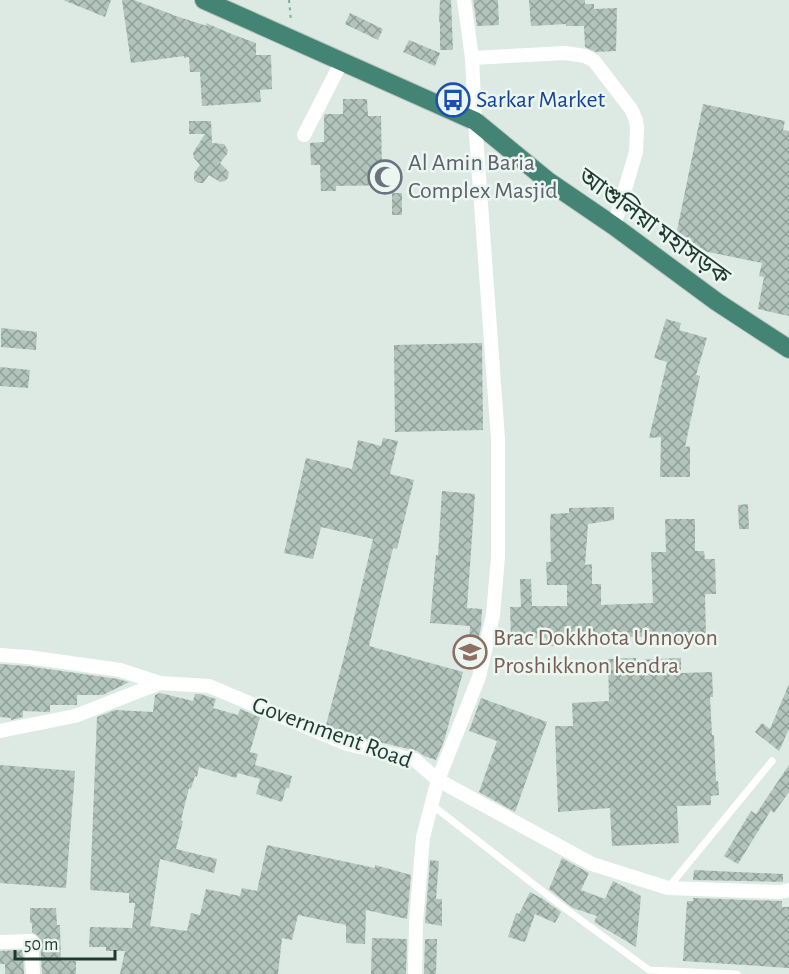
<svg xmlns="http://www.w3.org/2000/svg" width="789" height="974" viewBox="0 0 789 974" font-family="'Alegreya Sans','Noto Sans Bengali',sans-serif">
  <defs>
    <pattern id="building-cross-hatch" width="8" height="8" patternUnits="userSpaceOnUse" patternTransform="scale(1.5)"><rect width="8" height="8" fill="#b2c4bc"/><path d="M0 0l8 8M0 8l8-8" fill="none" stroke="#90a099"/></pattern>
  </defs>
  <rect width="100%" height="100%" fill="#dceae3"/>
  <path fill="url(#building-cross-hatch)" d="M63 0H111L105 17Z
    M122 0H134L176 16 207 26 206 23 234 35 256 43V55H271L272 89 260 90 261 102 202 106 200 72H190L189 57 184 58V56L131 63Z
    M440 0H451L453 50H440V23L439 22Z
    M473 0H498L499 25 477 26Z
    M529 0H585V4H594V9L617 8 616 51 596 52 585 47 584 26H566V24L531 26Z
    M350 13 383 29 378 40 345 24Z
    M409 40 440 53 435 66 403 52Z
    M343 99H367L368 116H381L382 170H396V185L336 186V191H321L320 165H311L310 143 324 142V116L325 114H343Z
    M703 104 785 121 783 130 789 131V316L758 309 764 277 759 276 762 263 674 245Z
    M189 121H211L212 143 224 144 228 150 227 154 220 163 229 172 228 178 225 181 220 182 209 175 203 183H198L194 180V173L200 165 194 158 193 153 205 134H189Z
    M392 193H402V215H392Z
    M666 319 681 323 679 330 707 338 696 375 700 376 685 447 690 446V477H660L661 437 649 438 667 362 654 358Z
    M1 328 37 332 36 350 1 347Z
    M482 343 483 430 395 432 394 345Z
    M0 367 30 370 28 388 0 386Z
    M383 438 398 441 390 474 414 480 397 549 393 548 369 646 463 672 444 741 436 760 424 756 417 751 350 735 326 725 350 634 373 539 321 527 313 559 284 553 306 458 352 469 358 440 381 446Z
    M442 491 475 494 467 608 482 609 481 628 477 644 469 643 470 626 430 623 436 555H438Z
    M748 504 749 529H739L738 505Z
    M614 507V520L588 524 585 565 592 564V584H601V605L653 603 651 552H666L665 519H695V551H704L705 559H715L716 594H706L705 596 706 635H683V643H671V636L558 639V646H546V638L511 639 510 607H521L520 579H531L532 606H567V585H547L546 562H551L550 522 551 514 569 513V508Z
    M636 658V660L681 658V673L712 672 713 697H710L712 735H714L716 781H718L719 795 711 796V805L677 806 679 843 612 846 610 808 558 812 555 726H573L572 703 609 701 608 659Z
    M0 664 27 666 118 679 129 682 103 695H77V705H50V712L23 711V717L11 720V718L0 717Z
    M789 684V729L779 751 755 732 762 723 770 729Z
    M160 693 193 701 195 694H200L216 699 213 708 238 715 240 709 260 717 250 752 258 754 255 765 292 776 289 788H286L282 802 256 794 260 779 238 773 236 778 199 767 197 777 195 776 191 789 189 788 181 820 183 821 176 849 217 859 214 873 160 859 150 926 187 931 191 913 200 915 206 889 240 896 242 888 257 891 267 845 375 868V865L411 875 407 919 366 910 365 944 346 943V925L298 915 292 940 282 938 278 974H120L125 951H106V947H89L90 927 132 928 135 903H129V893L90 890 97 717 115 710 153 712 155 695Z
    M481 698 547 722 515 812 479 792 497 741 469 731Z
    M0 765 75 771 66 888 0 883Z
    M789 765V792L774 813 771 810 738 864 724 856 751 811 756 814Z
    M562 858 589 873 581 890 605 899 613 881 641 896 636 947 594 922 597 916 573 908 549 889Z
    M430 860 439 861 436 899H442V926L425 923Z
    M694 870 783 874V882L693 880Z
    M530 892 543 899 561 912 555 923 535 914 525 942 508 937 516 913 519 914Z
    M693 898 782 901V907H789V968L683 961 687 901H693Z
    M30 908H56L57 925H60L61 961H76V974H42L40 940 38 936 32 932V923H30Z
    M372 938 407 939 406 974H371Z
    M425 939H437L436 974H424Z
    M23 950 24 974H5V964H0V951Z"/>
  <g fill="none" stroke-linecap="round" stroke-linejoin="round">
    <g stroke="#bcc4c1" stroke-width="20">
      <path id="trunk" d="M204 0 475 121 548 181 614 226 717 302 789 349"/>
    </g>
    <path stroke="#7baf9d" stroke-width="2" stroke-dasharray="3 4.5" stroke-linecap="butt" d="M289 0 291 21"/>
    <path stroke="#fff" stroke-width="7" d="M432 805 559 904 649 970 737 974
      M668 888 772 761"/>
    <path stroke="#fff" stroke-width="14" d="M472 58 565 53 585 56 594 61 631 109 636 120 637 128 636 152 614 226
      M304 135 342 61
      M0 655 28 657 120 670 160 683
      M0 731 75 716 160 683 209 686 347 744 415 760 438 780 592 864 668 888 780 892 789 890
      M0 942 31 941 33 974
      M415 974 416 922 423 837 438 780 479 677 493 615 498 557V439L475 121 472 58 464 0"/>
    <use href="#trunk" stroke="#438474" stroke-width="18"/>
  </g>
  <defs>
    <g id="bus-ring" transform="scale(1.725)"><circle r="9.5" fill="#ecf6f1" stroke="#1a4fb4" stroke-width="1.5"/><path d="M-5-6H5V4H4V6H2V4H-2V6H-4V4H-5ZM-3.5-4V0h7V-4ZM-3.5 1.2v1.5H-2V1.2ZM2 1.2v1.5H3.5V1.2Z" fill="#1a4fb4"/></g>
    <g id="mosque-ring" transform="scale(1.725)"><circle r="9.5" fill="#ecf6f1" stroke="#6b7280" stroke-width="1.5"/><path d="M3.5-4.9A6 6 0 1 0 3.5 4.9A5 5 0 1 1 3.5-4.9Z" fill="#6b7280"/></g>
    <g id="school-ring" transform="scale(1.725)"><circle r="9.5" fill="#ecf6f1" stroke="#8d6e63" stroke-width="1.5"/><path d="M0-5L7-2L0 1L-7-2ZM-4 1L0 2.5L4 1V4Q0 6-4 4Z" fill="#8d6e63"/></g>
  </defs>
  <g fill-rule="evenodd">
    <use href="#bus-ring" x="453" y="100"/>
    <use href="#mosque-ring" x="385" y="177"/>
    <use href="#school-ring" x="470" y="652"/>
  </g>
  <g text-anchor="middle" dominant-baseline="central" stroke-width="5" stroke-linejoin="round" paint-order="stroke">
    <g font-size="24" fill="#164399" stroke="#ecf6f1" text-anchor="start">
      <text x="476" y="100">Sarkar Market</text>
    </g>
    <g font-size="24" fill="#5b616d" stroke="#ecf6f1" text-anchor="start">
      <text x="408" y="163">Al Amin Baria<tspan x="408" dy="28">Complex Masjid</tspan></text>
    </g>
    <g font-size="24" fill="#1e3931" stroke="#ecf6f1">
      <text transform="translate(654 227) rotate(36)">আশুলিয়া মহাসড়ক</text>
      <text transform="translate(332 733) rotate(20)">Government Road</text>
    </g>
    <g font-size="24" fill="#785e54" stroke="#ecf6f1" text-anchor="start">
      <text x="493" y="638">Brac Dokkhota Unnoyon<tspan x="493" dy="28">Proshikknon kendra</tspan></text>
    </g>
  </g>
  <path d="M15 950v9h100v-9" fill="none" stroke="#1e3931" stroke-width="3"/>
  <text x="24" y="950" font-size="18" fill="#1e3931" stroke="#ecf6f1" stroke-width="4.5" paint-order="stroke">50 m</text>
</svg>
